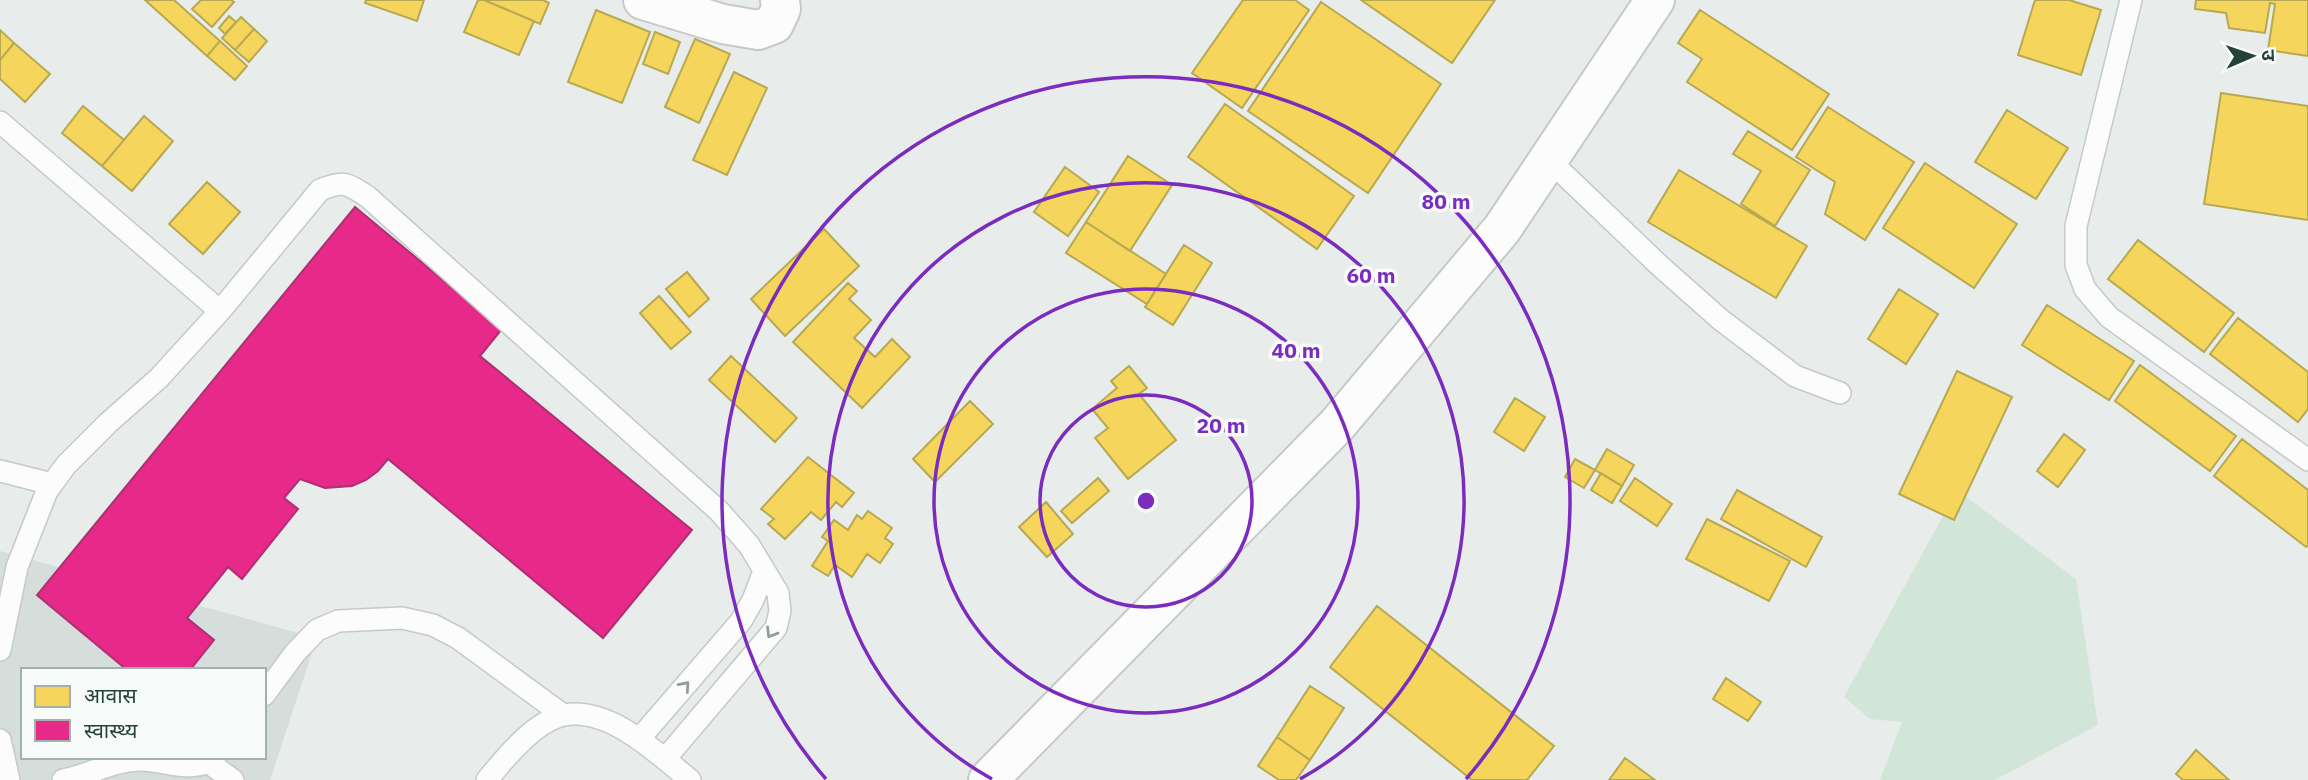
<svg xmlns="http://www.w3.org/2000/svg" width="2308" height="780" viewBox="0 0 2308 780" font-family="'IBM Plex Sans','Noto Sans Devanagari',sans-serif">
  <rect width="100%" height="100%" fill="#e8edeb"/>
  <path fill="#d6dedb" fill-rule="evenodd" d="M0 551 317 638 270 780H0ZM23 670H264V757H23Z"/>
  <path fill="#d1e6d8" d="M1957 490 2076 579 2098 725 1995 780H1880L1902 722 1870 719 1844 697Z"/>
  <path fill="#f6d55c" stroke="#b7a952" stroke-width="2" d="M145 0H174L220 41 207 56Z
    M201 0H231L234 2 212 27 192 9Z
    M366 0H424L417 21 365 3Z
    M478 0H484L534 21 519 55 464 32Z
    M484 0H543L549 3 540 24Z
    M1243 0H1295L1309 10 1242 108 1192 73Z
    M1361 0H1495L1452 63Z
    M2035 0H2069L2101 10 2081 75 2018 55Z
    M2196 0H2308V56L2268 50 2275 4 2270 3 2265 33 2229 28 2226 13 2195 9Z
    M1321 2 1441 84 1368 193 1248 111Z
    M596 10 650 32 622 103 568 82Z
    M1700 10 1829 94 1792 150 1687 82 1702 59 1678 43Z
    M229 16 236 22 225 34 219 28Z
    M241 17 254 29 235 50 222 38Z
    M254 29 267 41 249 62 235 50Z
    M0 30 14 43 0 60Z
    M655 32 680 42 668 74 643 64Z
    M695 39 730 54 699 123 665 107Z
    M220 41 247 66 235 80 207 56Z
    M14 43 50 74 25 102 0 79V60Z
    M734 72 767 88 727 175 693 160Z
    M2221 93 2308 106V220L2204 204Z
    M1225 104 1354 196 1317 249 1188 157Z
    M83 106 124 140 102 166 62 133Z
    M1828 107 1914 162 1865 240 1825 214 1835 182 1796 157Z
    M2007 110 2068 148 2036 199 1975 162Z
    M144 116 173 141 132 191 102 166Z
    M1748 131 1810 170 1775 226 1741 204 1761 171 1733 154Z
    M1128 156 1172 185 1130 251 1086 222Z
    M1925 163 2017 224 1974 288 1883 228Z
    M1065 167 1099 192 1068 236 1034 212Z
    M1679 170 1807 246 1776 298 1648 222Z
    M207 182 240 212 203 254 169 224Z
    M1086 222 1166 274 1147 304 1066 253Z
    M824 229 859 266 785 336 751 299Z
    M2138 240 2234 313 2204 352 2108 279Z
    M1184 245 1212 263 1173 325 1145 307Z
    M687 272 709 299 689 317 666 289Z
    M848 283 857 291 849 299 871 320 854 338 875 357 892 339 910 357 862 408 793 342Z
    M1899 289 1938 314 1906 364 1868 339Z
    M659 296 691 332 671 349 640 313Z
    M2047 305 2134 361 2109 400 2022 345Z
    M2238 318 2308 372V409L2298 422 2210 354Z
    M731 356 797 418 775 442 709 380Z
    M2140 365 2236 436 2210 471 2115 401Z
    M1129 366 1147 388 1139 394 1176 440 1128 479 1095 438 1108 428 1092 409 1117 388 1111 381Z
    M1957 371 2012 397 1954 520 1899 494Z
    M1515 398 1545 417 1524 451 1494 432Z
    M970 401 993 424 935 482 913 459Z
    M2064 434 2085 450 2058 487 2037 471Z
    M2242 439 2308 490V545L2306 547 2214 476Z
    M1607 449 1634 465 1622 486 1595 470Z
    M808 457 854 493 842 507 836 502 821 520 811 512 785 539 768 524 774 519 761 509Z
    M1575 459 1595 470 1584 488 1565 477Z
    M1601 473 1622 486 1612 503 1591 490Z
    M1098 478 1109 491 1072 523 1061 511Z
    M1635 478 1672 504 1657 526 1620 501Z
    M1737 490 1822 537 1806 567 1721 519Z
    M1046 502 1073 534 1047 557 1019 527Z
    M868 511 892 528 885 538 893 544 880 563 867 554 852 577 835 565 828 576 812 566 828 541 822 537 834 520 848 530 857 515 862 519Z
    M1707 519 1790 561 1769 601 1686 559Z
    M1377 606 1554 746 1527 780H1472L1330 667Z
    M1726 678 1761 702 1748 721 1713 699Z
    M1310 686 1344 708 1310 760 1277 737Z
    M1277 737 1310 760 1296 780H1279L1258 766Z
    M2196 750 2229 780H2183L2176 774Z
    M1625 758 1655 780H1609Z"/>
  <path fill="#e7298a" stroke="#ac3072" stroke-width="2" d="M355 207 502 329 480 356 692 530 603 638 388 459 378 471 366 480 352 486 325 488 300 479 284 498 298 509 242 579 228 567 187 618 214 640 190 670H127L37 595Z"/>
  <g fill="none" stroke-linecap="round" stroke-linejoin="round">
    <g stroke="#c5cac8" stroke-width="24">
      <path id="lane" d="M2131 0 2076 226V265L2085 289 2109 317 2308 460
        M0 122 220 311
        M1549 160 1660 266 1721 320 1795 376 1840 393
        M0 471 52 484
        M0 650 17 567 47 491 66 465 108 423 159 378 220 311 320 190C343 180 347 183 368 197L719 511 749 545 778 593 780 611 776 628 665 759
        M264 695 295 653 317 630 338 621 402 618 433 625 458 638 563 715
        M640 738 741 621 753 600 764 571
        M0 740 9 780
        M209 763 233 780
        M63 780C90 775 113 760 142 760 165 760 196 775 215 757
        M487 780C505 758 535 721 564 715 610 707 657 753 690 780"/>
    </g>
    <g stroke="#c5cac8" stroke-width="42">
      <path id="street" d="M643 0 723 24 758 30 774 24 781 9 780 0
        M988 780 1337 425 1502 229 1655 0"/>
    </g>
    <use href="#lane" stroke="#fcfcfc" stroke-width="21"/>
    <use href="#street" stroke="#fcfcfc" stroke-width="38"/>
  </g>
  <defs><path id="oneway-chevron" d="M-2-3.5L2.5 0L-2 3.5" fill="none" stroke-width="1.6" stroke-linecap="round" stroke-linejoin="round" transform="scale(1.75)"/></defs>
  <g stroke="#909f9b">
    <use href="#oneway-chevron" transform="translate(771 633) rotate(121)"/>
    <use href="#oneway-chevron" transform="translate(685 686) rotate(-49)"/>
  </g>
  <g fill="none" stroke="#7b2cbf" stroke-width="3.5">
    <circle cx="1146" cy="501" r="106"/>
    <circle cx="1146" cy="501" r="212"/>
    <path d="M992 779A318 318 0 1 1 1300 779"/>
    <path d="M826 779A424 424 0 1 1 1466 779"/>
  </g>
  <circle cx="1146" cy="501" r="10" fill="#7b2cbf" stroke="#f7fbf9" stroke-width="3.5"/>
  <g font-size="21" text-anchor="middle" font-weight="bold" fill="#7b2cbf" stroke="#f7fbf9" stroke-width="7" stroke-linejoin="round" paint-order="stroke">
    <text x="1446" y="209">80 m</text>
    <text x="1371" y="283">60 m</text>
    <text x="1296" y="358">40 m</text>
    <text x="1221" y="433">20 m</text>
  </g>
  <rect x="21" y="668" width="245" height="91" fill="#f7fbf9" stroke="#a3b1ad" stroke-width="2"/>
  <rect x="35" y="686" width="35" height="21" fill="#f6d55c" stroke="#a3b1ad" stroke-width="2"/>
  <text x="84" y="703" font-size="21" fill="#24423a">आवास</text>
  <rect x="35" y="720" width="35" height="21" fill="#e7298a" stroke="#a3b1ad" stroke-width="2"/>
  <text x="84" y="738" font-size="21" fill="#24423a">स्वास्थ्य</text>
  <g transform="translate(2252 56) rotate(88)" stroke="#f7fbf9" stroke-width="5" paint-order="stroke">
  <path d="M0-5L12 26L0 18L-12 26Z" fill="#24423a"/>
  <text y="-10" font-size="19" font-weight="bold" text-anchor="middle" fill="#24423a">उ</text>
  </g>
</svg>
